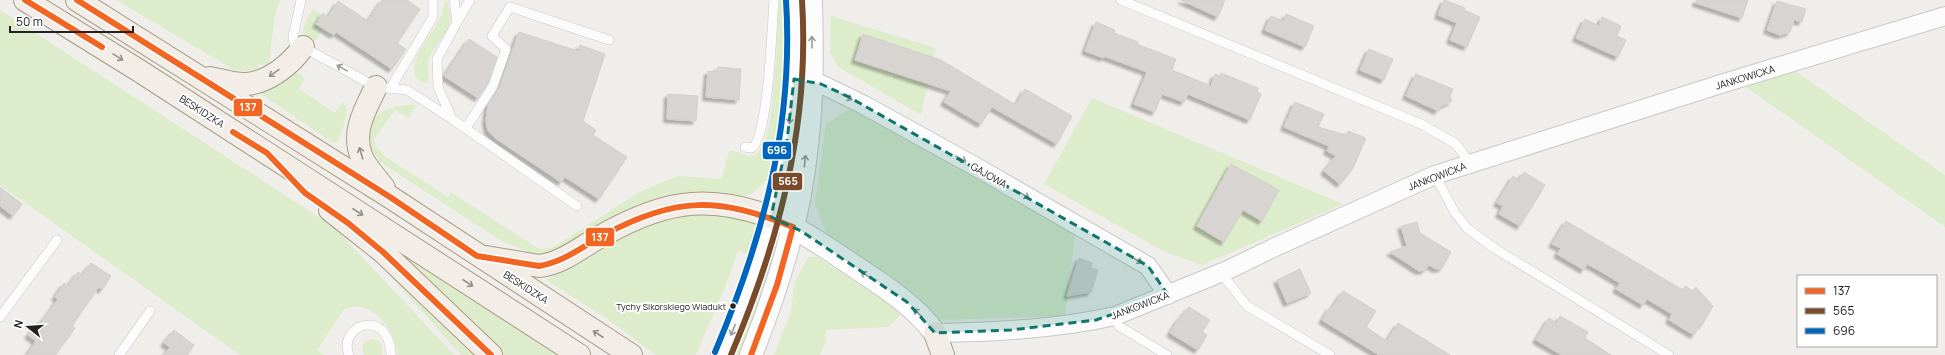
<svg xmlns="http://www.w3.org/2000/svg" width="1945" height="355" viewBox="0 0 1945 355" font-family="Manrope,sans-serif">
  <defs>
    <filter id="shadow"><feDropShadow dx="-3.5" dy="3.5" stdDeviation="1" flood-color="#0004"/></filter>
  </defs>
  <rect width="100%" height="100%" fill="#f0eeeb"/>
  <path fill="#ddeccb" d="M116 0H280L275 15 269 64 258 65V69L248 71 234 70Z
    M445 0C448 2 448 4 449 8 457 29 435 41 429 59 426 67 431 77 427 84 394 75 434 33 440 18 443 13 444 6 445 0Z
    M779 0H788L786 77 775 157 768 179 754 192 745 196 711 193 681 194 651 201 623 212 554 253 539 256 500 240 380 162 367 144C368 137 369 129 372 122 378 108 404 104 417 105L409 118 395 110 374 139 376 147 386 157 448 197 451 192 539 249 552 248 641 191 678 176 721 179 730 150 748 156 756 155 765 142 770 121 776 61Z
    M313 9 322 15 316 24 323 29 316 40 312 42 303 37V30L306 21Z
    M0 10 334 227 454 355H397C397 336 381 312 362 307 355 305 349 308 344 309L317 350 324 355H240L0 185Z
    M831 16 936 48 921 115 838 67 830 52Z
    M1792 69 1945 175V227L1743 85Z
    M290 73H297L305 78 299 89 335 113 343 102C343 102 346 107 346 107 348 113 340 139 337 142L333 143 261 94Z
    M1092 98 1343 204 1202 265 1165 252 1044 184Z
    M851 108 1075 233 1065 316 935 320 906 289 827 235 815 203 826 124Z
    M698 211 760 222 750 255 738 251 725 287 696 355H656L603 316 546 280 640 223Z
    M361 243 478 355H461Z
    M392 249 405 255 464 292 556 355H503Z
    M808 257H817L896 308 900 315 894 322 887 327 826 330V340L820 355H774L791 312 794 284Z
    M762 275 769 277 754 323 740 355H731Z
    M372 339 378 340 382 345V355H364L362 345 366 341Z"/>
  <path fill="#d7d4d2" stroke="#d3d0cc" filter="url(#shadow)" d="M382 0H407L420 9 397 43 406 49 392 69 336 32 334 35 316 24 323 13 328 17 338 1 368 21Z
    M1181 0H1225L1218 17Z
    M1444 0 1465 8 1464 10 1480 17 1467 47 1450 40 1457 23 1438 15Z
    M1696 0H1748L1742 18 1696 3Z
    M1777 1 1806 9 1802 22 1794 20 1790 32 1780 35 1767 30Z
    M1286 14 1314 26 1305 47 1265 30 1271 16 1284 21Z
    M1602 17 1621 26 1617 36 1626 40 1618 57 1576 38 1585 19 1599 26Z
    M1096 22 1115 30 1114 33 1138 42 1137 44 1176 59 1172 70 1211 86 1215 74 1220 76 1221 73 1258 88 1257 92 1261 94 1250 120 1188 94 1184 102 1162 94 1155 112 1134 104 1147 72 1104 56V58L1085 51Z
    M519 32 578 51 580 45 605 54 583 121 596 130 593 135 627 157 599 199 565 177 561 182 495 138 488 131 486 121 488 104 499 88Z
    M863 34 941 60 1016 105 1025 89 1072 116 1057 144 992 107 981 124 944 102 951 91 855 60Z
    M469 39 497 57 488 83 478 98 444 76Z
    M1369 49 1393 59 1384 80 1360 70Z
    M718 67 741 69 739 100 706 97 708 71 717 72Z
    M1416 74 1453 89 1450 96 1452 101 1440 107 1438 111 1406 96Z
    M668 94 698 96 696 121 667 119Z
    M1295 102 1324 114 1318 127 1346 135 1348 131 1366 138 1353 168 1340 184 1324 171 1336 156 1327 151 1329 146 1284 127Z
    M1231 164 1279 190 1262 221 1243 210 1224 242 1197 226Z
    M1524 172 1545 185 1520 226 1499 214 1503 206 1497 203 1513 176 1519 180Z
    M0 187 22 204 13 216 0 206Z
    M1566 221 1683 290 1685 286 1693 291 1696 287 1713 306 1702 325 1700 324 1694 335 1669 320 1672 314 1647 299 1643 305 1616 289 1620 283 1595 268 1587 264 1584 270 1557 254 1561 248 1552 244Z
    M1417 222 1420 233 1451 252 1442 268 1436 269 1429 265 1425 270 1419 271 1390 252 1407 246 1401 226Z
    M1079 258 1092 263 1091 268 1098 270 1091 292 1067 296Z
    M91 263 111 276 102 290 99 287 86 305 72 326 75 328 55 355H27L36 341 28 335 38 322 40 324 49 312 58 299 55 297 64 283 68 286 78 272 82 275Z
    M1300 269 1311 293 1287 303 1277 280Z
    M1343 291 1376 311 1366 327 1387 341 1398 323 1450 355H1379L1322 320 1330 307 1332 308Z
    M1189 307 1210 320 1202 332 1207 335 1198 350 1170 333 1178 320Z
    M1560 316 1588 332 1585 338 1611 355H1562L1536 340 1549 318 1557 323Z
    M174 330 194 345 187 355H164L170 347 164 343Z"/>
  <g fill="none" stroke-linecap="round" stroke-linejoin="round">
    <g stroke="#c9c8c7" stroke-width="10">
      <path id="service" d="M454 0 457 22 437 59 438 87 452 119 577 206
        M1121 0 1421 124 1456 144 1470 163
        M457 22 470 0
        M303 47 376 87 407 90 452 119
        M296 53 293 37 301 0
        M390 89 433 17V0
        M466 128 493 86 506 49 492 36 510 7 609 40
        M745 147 752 148C769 135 772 25 774 0
        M1435 175 1455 213 1468 229 1494 248 1669 355
        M1221 273 1247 306 1330 355
        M1115 316 1119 326 1167 355
        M0 317 57 240
        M119 355 150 311
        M349 355C337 325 389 306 391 355"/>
    </g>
    <g stroke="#c9c8c7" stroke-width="20">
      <path id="minor" d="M799 80 821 84 864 105 978 168 1148 266 1168 295
        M935 333C995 332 1057 329 1115 316L1230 269 1273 248 1435 175 1724 83 1945 16"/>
    </g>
    <g stroke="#c9c8c7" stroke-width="24">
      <path id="tertiary" d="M782 222C804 232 824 246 845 260 877 282 911 301 935 333
        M722 355C765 260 795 154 796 49 796 33 795 16 794 0
        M751 355C778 287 800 218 807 145 813 97 812 48 811 0"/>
    </g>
    <g stroke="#a79c86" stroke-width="24">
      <path id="primary" d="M25 0 138 70 579 355
        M77 0 390 197 631 355
        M210 78C221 80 236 85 247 84 269 82 291 64 303 47
        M376 87C365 110 351 132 362 158 367 168 377 179 384 188
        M330 210 383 252 491 355
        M486 257 539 266C560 264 579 249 596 239 658 203 703 192 771 217
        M935 333 943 355"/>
    </g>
    <use href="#service" stroke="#fdfcfc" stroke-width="9"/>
    <use href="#minor" stroke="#fdfcfc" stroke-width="18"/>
    <use href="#tertiary" stroke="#fdfcfc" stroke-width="22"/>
    <use href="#primary" stroke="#f3ede7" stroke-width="22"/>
    <g stroke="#fff" stroke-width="9">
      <path id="bus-1" d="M25 0 102 47
        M77 0 390 197 477 256 539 266C564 262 583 246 604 235 676 196 719 197 793 227
        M233 132 267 153 305 193 348 223 383 252 491 355
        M751 355 777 285 793 227"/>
    </g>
    <g stroke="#fff" stroke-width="9">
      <path id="bus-2" d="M731 355C779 242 810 124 802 0"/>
    </g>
    <g stroke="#fff" stroke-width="9">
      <path id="bus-3" d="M715 352C763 239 794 124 786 0"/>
    </g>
    <use href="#bus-1" stroke="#f26522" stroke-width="6"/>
    <use href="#bus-2" stroke="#7a4b2a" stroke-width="6"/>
    <use href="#bus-3" stroke="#0065bd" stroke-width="6"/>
  </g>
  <defs><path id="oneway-shaft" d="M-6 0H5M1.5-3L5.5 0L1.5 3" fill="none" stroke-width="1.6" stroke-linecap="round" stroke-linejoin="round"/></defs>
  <g stroke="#9a9a9a">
    <use href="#oneway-shaft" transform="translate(812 42) rotate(-91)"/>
    <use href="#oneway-shaft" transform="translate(342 68) rotate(-151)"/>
    <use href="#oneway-shaft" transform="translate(847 97) rotate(27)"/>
    <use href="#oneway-shaft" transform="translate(790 118) rotate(97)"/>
    <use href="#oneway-shaft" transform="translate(961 159) rotate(29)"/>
    <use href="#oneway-shaft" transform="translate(805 161) rotate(-83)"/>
    <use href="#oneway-shaft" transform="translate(1024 195) rotate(30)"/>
    <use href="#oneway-shaft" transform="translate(1137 260) rotate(30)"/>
    <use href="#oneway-shaft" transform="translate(866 275) rotate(-146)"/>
    <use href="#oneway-shaft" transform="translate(918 313) rotate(-135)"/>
    <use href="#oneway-shaft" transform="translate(733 330) rotate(112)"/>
  </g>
  <g stroke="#95928e">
    <use href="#oneway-shaft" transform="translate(118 57) rotate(32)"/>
    <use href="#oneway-shaft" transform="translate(274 73) rotate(145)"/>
    <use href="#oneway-shaft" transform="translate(361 153) rotate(-107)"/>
    <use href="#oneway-shaft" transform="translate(358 212) rotate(33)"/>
    <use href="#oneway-shaft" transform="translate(468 283) rotate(33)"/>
    <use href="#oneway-shaft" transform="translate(598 334) rotate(-147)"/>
  </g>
  <path fill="#0f766e" fill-opacity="0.2" stroke="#0f766e" stroke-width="3" stroke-dasharray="8 5" stroke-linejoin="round" d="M794 79 821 84 847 96 1148 266 1168 295 1096 320 1011 330 935 333 907 302 801 231 771 217 787 141Z"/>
  <circle fill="#222" stroke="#fff" stroke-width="1.5" cx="733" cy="306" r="3.5"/>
  <g text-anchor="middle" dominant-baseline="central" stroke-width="4" stroke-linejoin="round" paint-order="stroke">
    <g font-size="9" fill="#222" stroke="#fff" text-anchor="end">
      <text x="726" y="306">Tychy Sikorskiego Wiadukt</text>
    </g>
    <g font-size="10" fill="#222" stroke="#fff">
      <text transform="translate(1745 77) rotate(-17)">JANKOWICKA</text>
      <text transform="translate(202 111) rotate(33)">BESKIDZKA</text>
      <text transform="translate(989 175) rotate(30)">GAJOWA</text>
      <text transform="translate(1437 176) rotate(-21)">JANKOWICKA</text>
      <text transform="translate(526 287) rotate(33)">BESKIDZKA</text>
      <text transform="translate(1140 305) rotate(-21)">JANKOWICKA</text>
    </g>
  </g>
  <g stroke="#fff" stroke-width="1.5">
    <rect x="233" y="98" width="30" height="19" rx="4" fill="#f26522"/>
    <rect x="762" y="141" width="30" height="19" rx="4" fill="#0065bd"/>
    <rect x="772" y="172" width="31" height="19" rx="4" fill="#7a4b2a"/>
    <rect x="585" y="227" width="30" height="20" rx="4" fill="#f26522"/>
  </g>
  <g font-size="11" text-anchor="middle" font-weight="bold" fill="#fff">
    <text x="248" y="111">137</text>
    <text x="777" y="154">696</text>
    <text x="788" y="185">565</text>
    <text x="600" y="241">137</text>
  </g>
  <rect x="1797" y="275" width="140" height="72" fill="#ffffff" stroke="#a7a7a7"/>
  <rect x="1805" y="288" width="20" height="6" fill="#f26522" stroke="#a7a7a7"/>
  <text x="1833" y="295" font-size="12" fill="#222222">137</text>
  <rect x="1805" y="308" width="20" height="6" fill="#7a4b2a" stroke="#a7a7a7"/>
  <text x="1833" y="315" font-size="12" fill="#222222">565</text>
  <rect x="1805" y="328" width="20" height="6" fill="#0065bd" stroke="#a7a7a7"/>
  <text x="1833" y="335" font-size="12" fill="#222222">696</text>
  <g transform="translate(28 327) rotate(287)" stroke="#ffffff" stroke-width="3" paint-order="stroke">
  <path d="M0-3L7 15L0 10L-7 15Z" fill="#222222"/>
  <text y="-6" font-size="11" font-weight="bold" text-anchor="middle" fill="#222222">N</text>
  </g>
  <path d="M10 26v6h123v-6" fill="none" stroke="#222222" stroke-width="2"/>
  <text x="16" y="26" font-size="12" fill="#222222" stroke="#ffffff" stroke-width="3" paint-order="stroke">50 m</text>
</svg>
